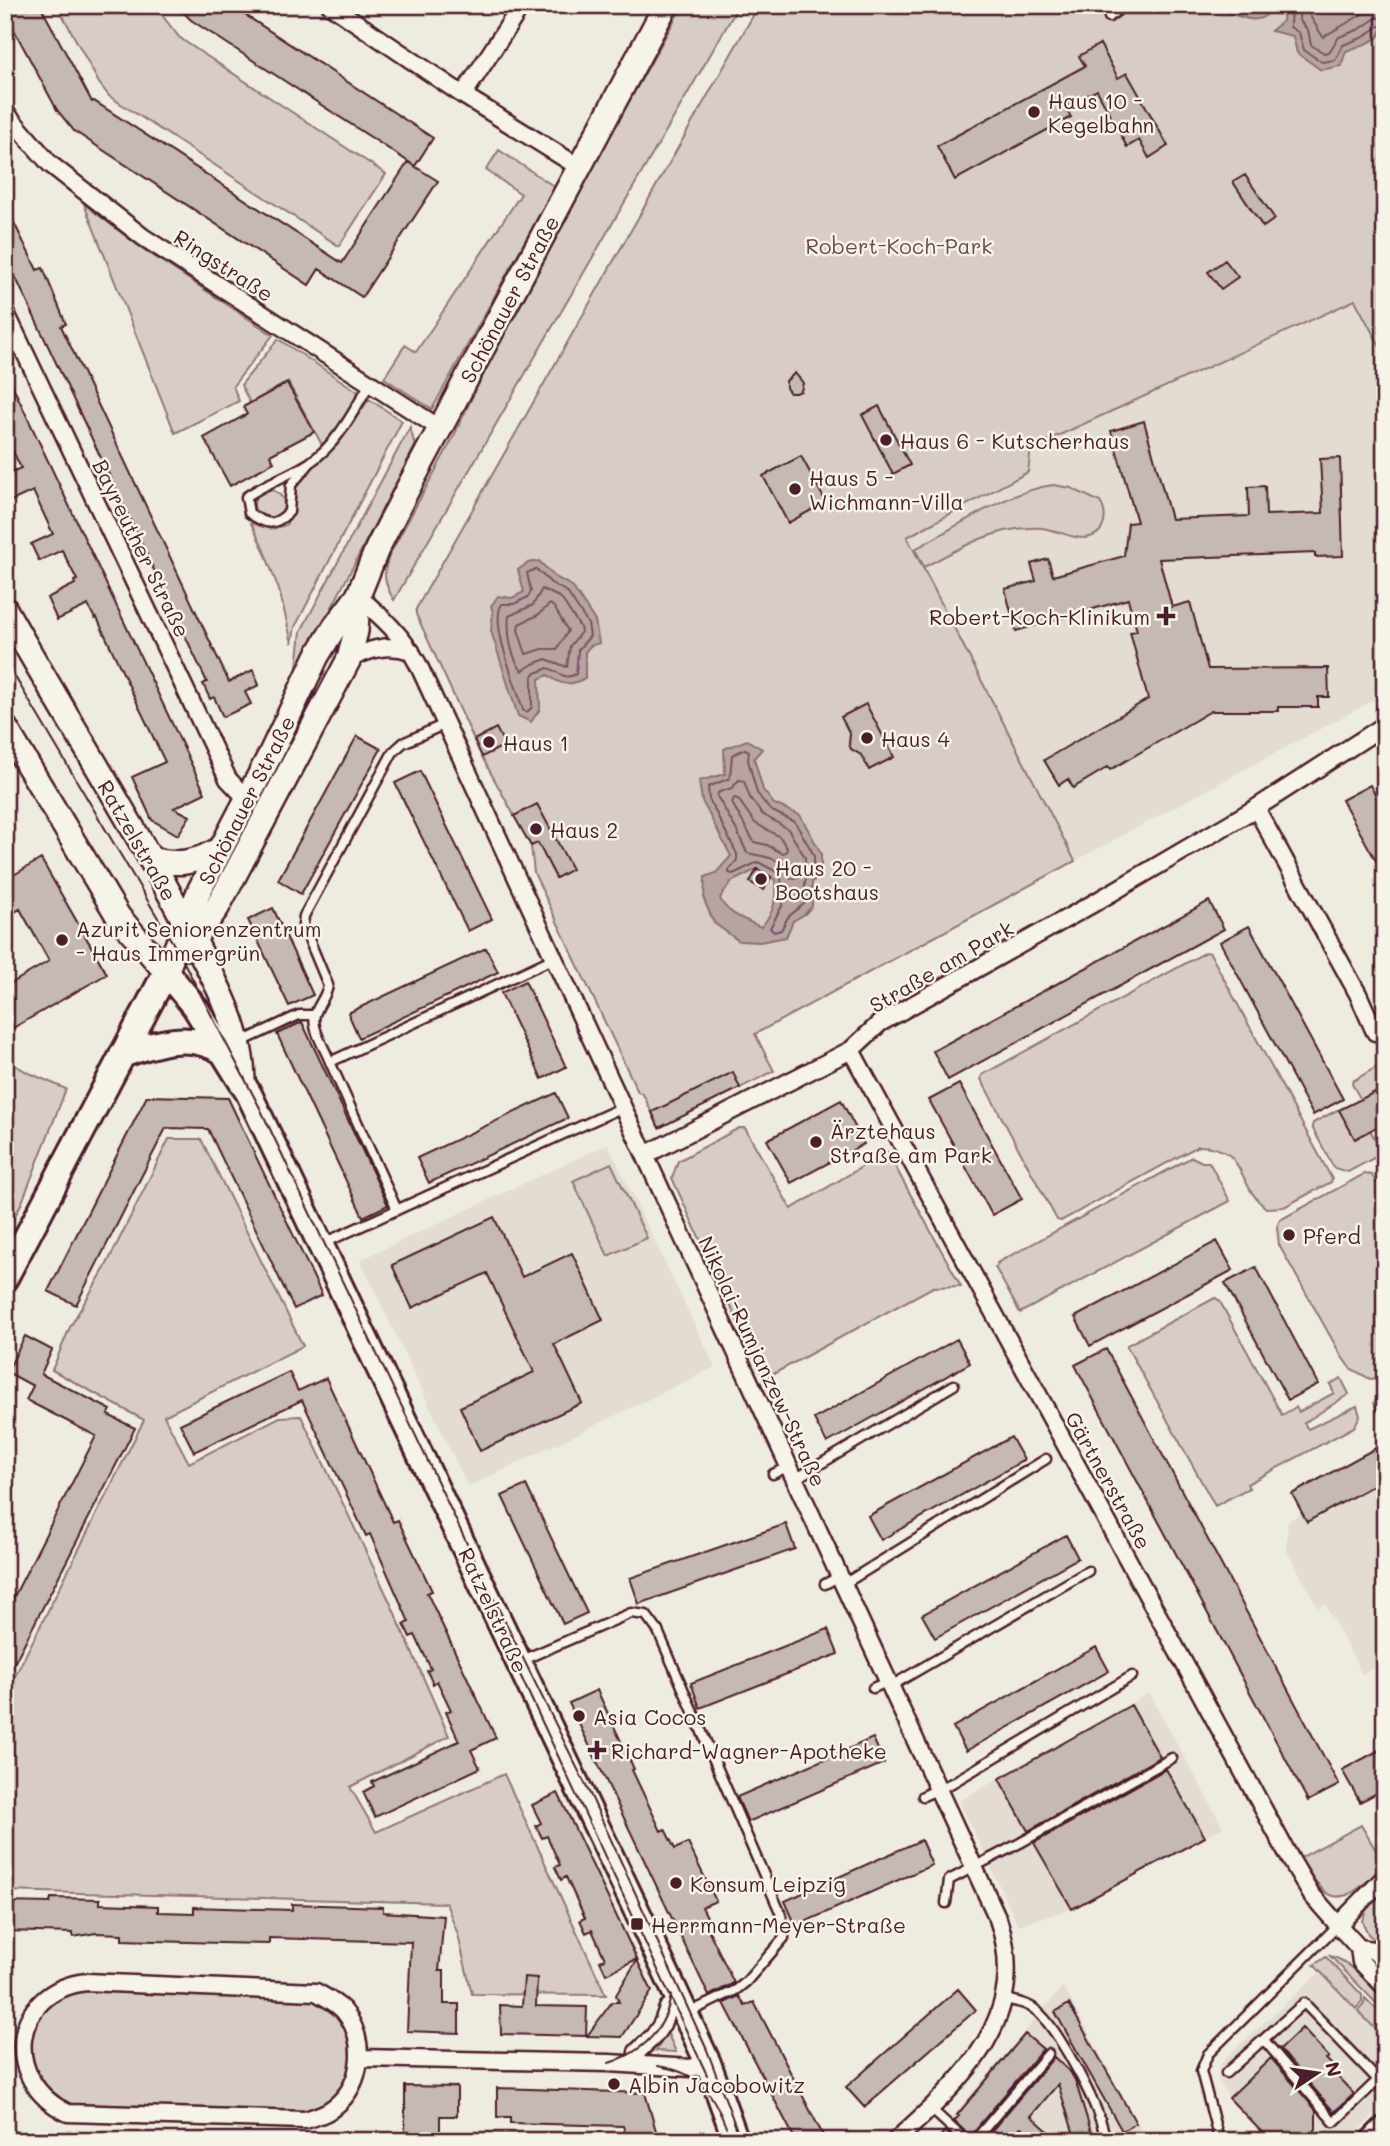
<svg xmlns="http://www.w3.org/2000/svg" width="1390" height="2146" viewBox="0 0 1390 2146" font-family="Mali,sans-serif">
  <rect width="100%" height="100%" fill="#f0ebe0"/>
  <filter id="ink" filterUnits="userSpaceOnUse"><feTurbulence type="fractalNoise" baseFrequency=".0143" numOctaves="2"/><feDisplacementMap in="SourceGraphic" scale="14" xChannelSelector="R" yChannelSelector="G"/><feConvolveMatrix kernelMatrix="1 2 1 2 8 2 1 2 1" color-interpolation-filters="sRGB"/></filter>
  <g filter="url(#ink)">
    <path fill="#e3dcd2" d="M1355 300 1385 356V694L1075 861 906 538 1028 472 1030 448Z
      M608 1144 715 1367 468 1487 360 1260Z
      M1385 1443V1661L1362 1674 1325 1604 1318 1608 1286 1549 1288 1521 1302 1513 1292 1494Z
      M1149 1693 1223 1827 1072 1909 1018 1925 959 1801Z
      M1320 1972 1385 2039V2103L1349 2141H1270L1229 2098 1219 2082 1218 2069 1226 2057Z
      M1063 1986 1141 2129 1120 2141H980L953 2116Z"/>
    <path fill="#d8cdc6" stroke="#917678" stroke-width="2" d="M57 5H154L179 37 187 43 386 174 339 246 109 96 99 83Z
      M683 5H739L394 600C383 582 382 571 391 552L452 440 516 304Z
      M759 5H1385V356L1355 300 1031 448 1028 472 907 537 1075 861 755 1034 774 1071 659 1128 643 1094 638 1092 534 873 531 846 482 757 416 614V609Z
      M499 150 555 187 432 409 384 378 405 345 416 352 521 194 486 170Z
      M84 204 140 247 273 335 233 386 239 401 175 433Z
      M278 339 360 393 338 427 322 445 288 382 250 403 241 385Z
      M369 399 402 421 295 627 292 643 279 590 263 548 251 523 271 529 286 525 291 515 296 483 306 471 338 444Z
      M410 427 415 446 296 677 301 631Z
      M1053 485 1071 488 1100 502C1108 514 1106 533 1090 537 1077 541 1056 530 1042 528 998 525 962 547 924 567L915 549C956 527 1008 491 1053 485Z
      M254 505a15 15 0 1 1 30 0a15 15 0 1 1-30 0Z
      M1206 952 1210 953 1332 1179 1331 1182 1284 1207 1266 1208C1235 1184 1248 1146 1198 1146L1061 1221 1057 1220 981 1079 982 1075Z
      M5 1059 27 1072 66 1089 22 1202 5 1236Z
      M1380 1065 1385 1073V1087L1361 1100 1352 1084 1353 1081Z
      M1337 1110 1340 1111 1355 1139 1370 1130 1383 1153 1348 1172 1334 1168 1312 1127 1313 1123Z
      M739 1128H745L791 1209 887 1152 961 1286 933 1287 764 1379 672 1178 678 1161Z
      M169 1139H201L303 1346 164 1416 189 1463 280 1417 301 1416 390 1602 449 1736 350 1787 376 1832 504 1774 606 1995 472 1994 458 1935 446 1903 5 1891V1696L144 1420 52 1370 70 1327 105 1268Z
      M1192 1157 1202 1162H1209L1230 1201 1020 1313 995 1267 998 1265 997 1263Z
      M611 1163 647 1238 608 1256 573 1181Z
      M1364 1174 1372 1175 1385 1198V1377L1370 1379 1350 1368 1342 1357 1279 1245 1277 1227 1280 1220Z
      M1215 1298 1219 1300 1282 1415 1296 1407 1299 1412 1334 1393 1330 1384 1341 1378 1349 1394 1304 1423 1308 1429 1357 1406 1360 1416 1354 1427 1247 1484 1249 1488 1215 1506 1127 1347V1345Z
      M1385 1390V1415L1377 1411 1374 1403 1379 1392Z
      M1361 1825 1384 1864C1373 1877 1347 1905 1328 1894 1316 1886 1308 1869 1300 1858Z
      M1385 1890V1950L1368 1934 1362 1921 1366 1910Z
      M1330 1956C1352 1961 1369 1985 1385 2001V2012Z
      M1326 1957 1362 1995V2001L1356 2009 1314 1965Z
      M56 1989 316 1992 351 2022 355 2080 324 2114 68 2113 41 2097 24 2029Z
      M1365 1998 1385 2018V2039L1358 2011 1364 2004Z
      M667 2032 676 2052 656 2051Z
      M611 2133 613 2141H445V2135Z"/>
    <path fill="#b7a4a2" stroke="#8b6f72" stroke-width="2" fill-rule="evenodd" d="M1230 5H1271V10C1259 26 1245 18 1228 13Z
      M1284 5H1382C1388 40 1376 40 1346 51L1341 66 1321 70 1297 53 1293 36 1271 31 1283 21Z
      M539 561 555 577 572 586 595 621 599 643 590 646 585 652V678C570 686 561 686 548 675L539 679 540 709 531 722 518 716 491 631 493 613 491 606 498 596 512 598 524 592 518 570 528 563Z
      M747 740 762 749 754 758 763 790 774 804 800 815 821 853V875L812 882V906L805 914 793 921 786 937 760 942 739 941 714 923 704 900 705 877 716 873 731 856 702 801 699 781 725 774 724 749ZM757 869 775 880C776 900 775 912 761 927 746 920 726 914 720 898L731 882Z"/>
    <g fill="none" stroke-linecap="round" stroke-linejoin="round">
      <path stroke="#76545b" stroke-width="2" d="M1291 5 1290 27 1299 33 1304 50 1322 62 1335 60 1343 45 1364 37 1379 26 1385 25
        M1300 5 1299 20 1308 30 1311 45 1324 53 1329 52 1339 37 1360 29 1376 18 1385 17
        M1310 5V16L1323 37 1371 9 1385 6
        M536 569 551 583 567 592 588 624 590 636 578 650 576 674C563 681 559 671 548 668L534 674 532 679V707L527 712 523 710C517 686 489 623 502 604H514L528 597 531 591 527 573Z
        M542 589 561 598 580 627 581 632 570 646 567 667 546 659 533 664 522 671C511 657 507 634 509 616L533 605Z
        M550 604 554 607 568 631 557 649H543L526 654 518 630 519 624 538 615Z
        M745 749 749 751 748 760 757 793 770 810 795 822 814 855V871L805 881V903L788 917 781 930 774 932 770 928 783 904 781 877 775 871 758 862 733 874 729 873V870L737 860V854L709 799 708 787 730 778 732 755Z
        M739 780 744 781 750 798 762 814 788 829 805 857V867L796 879 791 878C782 856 765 857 747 853L737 831 717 796 719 792 732 788Z
        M734 798 738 799 755 823 780 837 787 848 786 852 782 853 767 845 754 842 732 803Z"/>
    </g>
    <path fill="#c6b8b3" stroke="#4a1f2b" stroke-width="2" d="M5 5H40L92 102 94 101 342 263 408 162 438 181 362 297 319 269 309 285 74 131 57 110 5 13Z
      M176 5H230L433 138 415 166 191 20Z
      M1100 44 1118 78 1127 73 1168 146 1149 158 1139 140 1127 147 1097 90 1065 107 1071 117 955 180 937 146 1085 66 1079 56Z
      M1245 175 1275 219 1263 227 1233 182Z
      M5 204 37 270 43 268 66 324 61 326 229 682 253 670 259 685 245 692 251 704 223 717 214 697 210 699 203 684 207 682 5 255Z
      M1225 260 1238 277 1221 289 1208 272Z
      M5 370 205 793 174 808 190 816 178 835 152 820 132 777 165 762 97 618 95 619 88 605 57 620 47 598 75 584 74 581 77 580 62 550 39 561 31 544 53 534 33 491 5 504V475L21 468 5 435Z
      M795 373 803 383 801 391 796 393H790L786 388V381Z
      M287 383 314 432 270 455 274 462 230 486 204 438 247 414 243 407Z
      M879 406 910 465 893 474 862 415Z
      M1144 421 1171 519 1249 516 1248 487 1265 486 1266 515 1323 513 1320 459 1340 458 1343 556 1315 557V553L1159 559 1172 607 1190 602 1208 669 1328 668 1329 697H1318V707H1278V711H1211L1110 770 1108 767 1073 788 1068 779 1059 785 1044 760 1148 699 1130 632 1137 631 1128 599 1016 631 1005 589 1036 581 1031 564 1048 559 1053 576 1124 556 1128 523 1137 522 1111 431Z
      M801 456 826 502 788 523 763 476Z
      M866 704 894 757 869 770 861 755 851 749 849 744 850 734 841 717Z
      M496 728 505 745 482 757 474 740Z
      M357 736 381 749 301 894 278 880Z
      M420 771 492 919 468 931 395 783Z
      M1370 785 1385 812V877L1342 800Z
      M537 804 572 869 556 878 538 843 531 846 514 816Z
      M41 859 107 974 13 1028 5 1014V987L49 961 20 909 5 918V880Z
      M757 869 771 877 764 890 750 882Z
      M1209 901 1224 929 948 1080 933 1051Z
      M273 908 313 995 289 1006 248 920Z
      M1249 926 1343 1099 1313 1115 1220 942Z
      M486 948 498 972 359 1038 348 1013Z
      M525 981 566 1067 542 1079 501 993Z
      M302 1022 388 1205 363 1217 277 1034Z
      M733 1072 740 1088 659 1128 652 1112Z
      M959 1084 1022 1199 992 1215 929 1100Z
      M1385 1087V1122L1355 1139 1339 1110Z
      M556 1093 568 1118 429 1183 417 1158Z
      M147 1096 228 1098 322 1295 294 1309 208 1129 166 1128 76 1305 48 1291Z
      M841 1100 864 1144 791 1183 767 1140Z
      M494 1217 522 1277 572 1253 603 1320 554 1344 582 1403 480 1451 460 1407 534 1372 487 1273 412 1308 392 1265Z
      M1217 1241 1233 1270 1090 1346 1075 1317Z
      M1256 1267 1318 1384 1288 1400 1225 1283Z
      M25 1336 52 1350 41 1374 111 1410 108 1415 135 1428 5 1681V1614L96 1436 26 1400 33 1386 7 1372Z
      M957 1339 970 1363 827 1443 814 1419Z
      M1106 1349 1339 1785 1308 1801 1075 1365Z
      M289 1372 298 1391 326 1378 393 1522 398 1520 432 1591 427 1593 496 1738 471 1750 480 1768 375 1817 363 1792 374 1786 372 1782 459 1741 446 1712 451 1710 437 1681 433 1684 427 1671 431 1669 415 1635 410 1637 404 1624 409 1622 370 1534 366 1536 302 1400 194 1452 180 1424Z
      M1011 1437 1024 1460 881 1540 868 1516Z
      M1385 1443V1479L1307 1522 1292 1494Z
      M526 1485 587 1613 563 1624 502 1496Z
      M786 1524 795 1549 639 1604 630 1578Z
      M1066 1535 1078 1558 935 1638 922 1615Z
      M828 1629 838 1654 700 1708 691 1683Z
      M1096 1647 1109 1671 966 1751 953 1727Z
      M597 1690 634 1769 632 1770 661 1831 665 1829 675 1849 688 1843 716 1901 702 1907 712 1927 708 1929 734 1983 709 1996 569 1703Z
      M1131 1705 1160 1757 1028 1831 999 1779Z
      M873 1738 884 1763 748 1822 737 1797Z
      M1385 1747V1789L1360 1802 1342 1770Z
      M1166 1769 1205 1837 1072 1909 1034 1843Z
      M558 1793 637 1959 606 1974 600 1961 605 1959 592 1930 586 1933 580 1920 585 1918 566 1877 561 1880 555 1867 560 1865 547 1836 542 1838 536 1826 541 1823 532 1805Z
      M921 1840 932 1865 796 1926 785 1901Z
      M51 1898 100 1899V1904L158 1906V1912L194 1913V1907L292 1910V1904L383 1907V1912L444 1916 439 1971H444V2004H459V2033L407 2031 411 1942 269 1938V1944L220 1943 122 1940V1934L96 1933 73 1937V1933L5 1931V1902L50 1903Z
      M637 1960 652 1991 622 2037 587 2036 612 2002H619L616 1995Z
      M524 1977 537 1978 536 2006 587 2007 586 2036 501 2034 500 2005 522 2006Z
      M958 1989 976 2010 864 2107 846 2087Z
      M739 1996 745 2006 754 2002 826 2141H796L724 2003Z
      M1069 2004 1136 2123 1122 2131 1055 2012Z
      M1302 2028 1329 2057 1326 2059 1340 2073 1336 2075 1354 2094 1334 2112 1280 2049Z
      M1025 2034 1043 2049 970 2136 954 2121 959 2116 957 2115Z
      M1054 2057 1071 2073 1075 2080 1093 2138 1076 2141 1058 2084 1031 2116 1059 2141H1037L1021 2127 1014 2132 1009 2141H983Z
      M1271 2058 1316 2110V2129L1304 2141H1270L1229 2098Z
      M405 2086 457 2087V2116H440V2141H405Z
      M497 2088 645 2093 659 2141H628L623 2126 510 2123V2117H497Z
      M945 2131 956 2141H936Z"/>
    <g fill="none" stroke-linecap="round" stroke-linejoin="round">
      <g stroke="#4a1f2b" stroke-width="13">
        <path id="service" d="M1109 17 1117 11
          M310 463 291 485 289 512C274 527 266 525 249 513L246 497C265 483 289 476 309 463 338 443 352 414 369 385
          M445 724 403 743 393 752 304 916 303 925 328 985C327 995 320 1002 316 1012 309 1026 325 1048 330 1062L554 958
          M239 1043 299 1015H314
          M330 1062 397 1210
          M324 1243 623 1107
          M773 1474 789 1466
          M795 1479 954 1385
          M825 1584 840 1576
          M844 1584 1046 1459
          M520 1661 631 1613 646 1615 658 1631 780 1912 784 1927V1938L746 1982 736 1990 688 2013
          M891 1686 1088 1571
          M873 1688 889 1681
          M923 1796 952 1783 1132 1676
          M946 1903 949 1880 1020 1843 1172 1758
          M1005 1999C1018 2002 1031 2004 1040 2014 1060 2033 1104 2114 1105 2141
          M1226 2073 1304 2003 1378 2080 1334 2122 1264 2040
          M930 2108 966 2141
          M1217 2132 1201 2071 1208 2054 1338 1925
          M974 2141 1048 2054
          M1015 2141 1019 2136 1025 2141"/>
      </g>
      <g stroke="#4a1f2b" stroke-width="21">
        <path id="minor" d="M330 5 463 95 579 167
          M463 95 522 5
          M5 112 50 164 143 237 441 429
          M5 311 228 779 247 799
          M358 596C382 617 403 636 418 664L998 1919C1032 2017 962 2081 895 2141
          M349 659C371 649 387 643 411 651
          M1256 808 1358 994 1375 1032
          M851 1050 1291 1860 1311 1894 1338 1925 1359 1948 1373 1950 1385 1961
          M645 1155 851 1050 880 1023 1094 903 1256 808 1385 725
          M1338 1925 1385 1877
          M1359 1948 1361 1962 1385 1987
          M87 1982 316 1992C325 1997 335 2002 343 2010 367 2038 364 2084 334 2107 326 2114 315 2117 305 2120L68 2113C0 2081 10 1990 87 1982Z
          M360 2058 609 2063 691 2068 708 2063
          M636 2064 637 2052 654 2036 662 2024 668 2008 680 2003"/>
      </g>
      <g stroke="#4a1f2b" stroke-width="28">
        <path id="secondary" d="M5 609C63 713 128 813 183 919 209 971 243 1022 243 1082
          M5 727 118 916 166 972
          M150 859C178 866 196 863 220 849
          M187 948 217 908 349 659 356 631 358 596
          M166 972 200 889 270 755 317 656 334 628 358 596 377 549 406 492 666 5"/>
      </g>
      <g stroke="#4a1f2b" stroke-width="30">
        <path id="primary" d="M122 1055C156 1043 190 1031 223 1052
          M5 1278 166 972 195 1007 249 1094 671 1983 708 2063 736 2141
          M1373 2141 1385 2129"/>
      </g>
      <use href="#service" stroke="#f7f3e8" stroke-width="8"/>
      <use href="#minor" stroke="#f7f3e8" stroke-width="16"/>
      <use href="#secondary" stroke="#f7f3e8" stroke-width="23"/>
      <use href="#primary" stroke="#f7f3e8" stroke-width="24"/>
      <path stroke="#4a1f2b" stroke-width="2" d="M5 660 180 955 260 1108 479 1569 591 1796 707 2050 741 2141
        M516 1666 707 2075
        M609 2063C643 2052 665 2031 671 1995
        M658 2066C699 2073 711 2089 726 2127"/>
    </g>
  </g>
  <g fill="#4a1f2b" stroke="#f7f3e8" stroke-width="2.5">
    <circle cx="1034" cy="112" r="7"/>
    <circle cx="886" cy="440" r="7"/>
    <circle cx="795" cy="489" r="7"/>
    <path d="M1162.5 605.5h7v7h7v7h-7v7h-7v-7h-7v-7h7z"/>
    <circle cx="867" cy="738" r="7"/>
    <circle cx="489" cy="742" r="7"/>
    <circle cx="536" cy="829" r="7"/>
    <circle cx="761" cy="879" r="7"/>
    <circle cx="62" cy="940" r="7"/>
    <circle cx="816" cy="1142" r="7"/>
    <circle cx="1289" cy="1235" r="7"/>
    <circle cx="579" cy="1716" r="7"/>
    <path d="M593.5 1739.5h7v7h7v7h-7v7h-7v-7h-7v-7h7z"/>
    <circle cx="676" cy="1883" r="7"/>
    <rect x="630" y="1917" width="14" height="14" rx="3.5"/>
    <circle cx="614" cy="2084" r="7"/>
  </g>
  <g text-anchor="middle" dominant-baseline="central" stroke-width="5" stroke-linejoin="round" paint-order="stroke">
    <g font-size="21" fill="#4a1f2b" stroke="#f7f3e8" text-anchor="start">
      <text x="1048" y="100">Haus 10 -<tspan x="1048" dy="24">Kegelbahn</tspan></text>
      <text x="900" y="440">Haus 6 - Kutscherhaus</text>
      <text x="809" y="477">Haus 5 -<tspan x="809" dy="24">Wichmann-Villa</tspan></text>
      <text x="1150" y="616" text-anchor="end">Robert-Koch-Klinikum</text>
      <text x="881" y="738">Haus 4</text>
      <text x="503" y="742">Haus 1</text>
      <text x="550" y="829">Haus 2</text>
      <text x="775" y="867">Haus 20 -<tspan x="775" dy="24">Bootshaus</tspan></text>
      <text x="76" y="928">Azurit Seniorenzentrum<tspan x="76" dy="24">- Haus Immergrün</tspan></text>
      <text x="830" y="1130">Ärztehaus<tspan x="830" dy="24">Straße am Park</tspan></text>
      <text x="1303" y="1235">Pferd</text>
      <text x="593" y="1716">Asia Cocos</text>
      <text x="611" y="1750">Richard-Wagner-Apotheke</text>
      <text x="690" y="1883">Konsum Leipzig</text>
      <text x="651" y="1924">Herrmann-Meyer-Straße</text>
      <text x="628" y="2084">Albin Jacobowitz</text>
    </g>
    <g font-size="21" fill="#6e4a52" stroke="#f7f3e8">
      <text x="899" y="245">Robert-Koch-Park</text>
    </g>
    <g font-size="21" fill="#4a1f2b" stroke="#f7f3e8">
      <text transform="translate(224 265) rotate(33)">Ringstraße</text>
      <text transform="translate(509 299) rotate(-62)">Schönauer Straße</text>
      <text transform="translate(142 548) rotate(64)">Bayreuther Straße</text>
      <text transform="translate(246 800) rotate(-63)">Schönauer Straße</text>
      <text transform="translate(138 840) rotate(60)">Ratzelstraße</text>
      <text transform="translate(941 966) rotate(-30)">Straße am Park</text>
      <text transform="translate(763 1361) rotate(65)">Nikolai-Rumjanzew-Straße</text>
      <text transform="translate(1109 1480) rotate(61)">Gärtnerstraße</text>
      <text transform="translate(494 1610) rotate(65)">Ratzelstraße</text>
    </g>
  </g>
  <rect width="1390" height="2146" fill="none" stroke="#f7f3e8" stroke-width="28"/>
  <rect x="14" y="14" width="1362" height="2118" fill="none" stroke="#4a1f2b" stroke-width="2.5" filter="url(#ink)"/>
  <g transform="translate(1317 2073) rotate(77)" stroke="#f7f3e8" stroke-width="5" paint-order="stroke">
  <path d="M0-5L12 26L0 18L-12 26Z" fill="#4a1f2b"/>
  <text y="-10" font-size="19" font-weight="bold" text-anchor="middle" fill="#4a1f2b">N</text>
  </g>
</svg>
